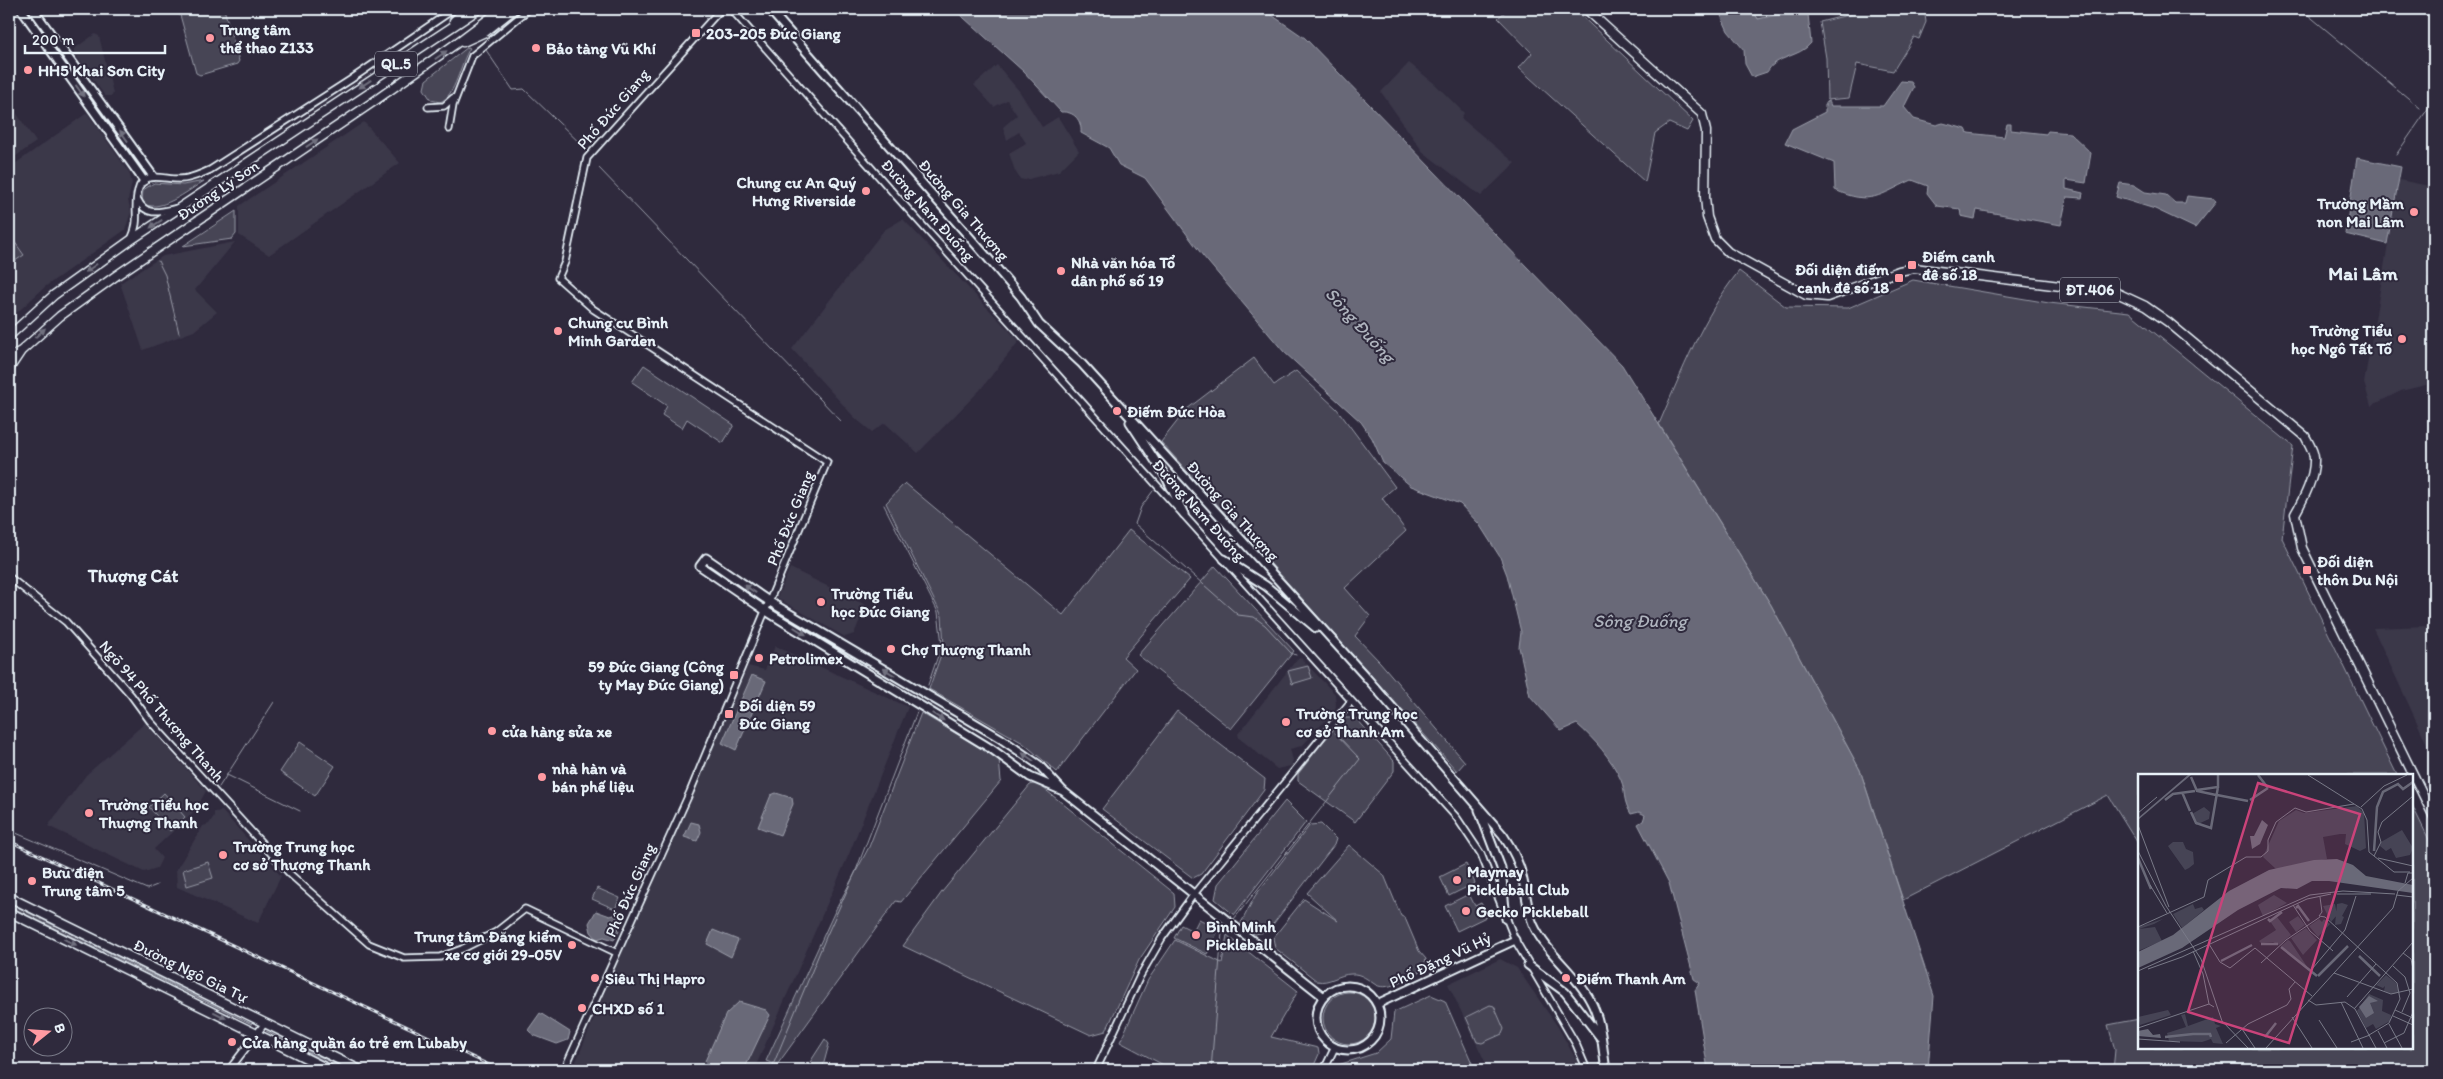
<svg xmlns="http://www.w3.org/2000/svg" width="2443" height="1079" viewBox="0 0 2443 1079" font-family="Itim,sans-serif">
  <rect width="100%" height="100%" fill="#2f2a3d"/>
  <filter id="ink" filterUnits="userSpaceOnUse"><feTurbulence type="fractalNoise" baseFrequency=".02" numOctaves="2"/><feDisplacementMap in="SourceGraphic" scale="10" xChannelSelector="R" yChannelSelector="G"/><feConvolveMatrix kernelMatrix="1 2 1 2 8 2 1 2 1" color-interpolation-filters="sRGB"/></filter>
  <g filter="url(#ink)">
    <path fill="#3b3749" d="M95 34 99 36 113 93 112 96H105L74 53V49Z
      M1409 63 1435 84 1464 113 1461 118 1515 163 1481 196 1423 152 1381 92Z
      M997 65 1020 92 1042 127 1058 117 1079 151 1059 171 1025 180 1020 179 1015 171 1009 153 1026 143 1019 132 1007 140 1003 127 1017 115 1007 100 994 107 974 85Z
      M9 102 36 142 9 161Z
      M87 113 129 172 132 183 128 200 131 212 125 230 46 286 9 320V265L24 254 9 233V168Z
      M364 122 400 163 269 255 239 235V206Z
      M2399 180 2434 187V237L2427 277 2434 278V353H2431L2426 385 2401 391 2371 406 2364 383Z
      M903 219 1019 341 980 390 918 453 885 423 872 432 856 419 792 349 884 230Z
      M235 242 195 290 217 312 194 331 143 350 120 283 163 256Z
      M790 568 866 605 854 634 845 637 777 598Z
      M2428 626 2429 641 2434 661V759L2373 628Z
      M775 646 908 707 849 854 754 1070H578L575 1064 616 966 748 666 765 670Z
      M1301 658 1335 694 1336 706 1335 710 1302 746 1290 749 1293 760 1291 766 1277 769 1239 738 1238 734 1297 659Z
      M145 723 206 791 195 811 154 849 162 858 157 868 144 872 48 826 86 775Z
      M222 811 281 876 258 923 177 887 176 870 203 826 209 824 214 816V812Z
      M1500 959 1517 968 1558 1027 1582 1070H1489L1448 984Z"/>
    <path fill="#464455" stroke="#979aa6" d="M184 9H224L239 61 237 64 200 75 196 73 180 15Z
      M1508 9H1574L1693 121 1687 131 1669 123 1655 133 1645 182 1519 68 1532 53 1498 18Z
      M1752 9H1782L1780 16 1758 19Z
      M1852 9H1929L1925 15 1926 22 1919 39 1914 37 1893 71 1857 64 1849 98 1827 100 1826 58 1820 22 1852 14Z
      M468 47 470 48C460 63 456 96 440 102L431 100 424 89 426 80Z
      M204 181C189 190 157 216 142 202L143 190 154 183 183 185Z
      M236 211V234L232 239 183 246Z
      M9 234 24 255 9 265Z
      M1739 271 1786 307 1848 308 1913 280 2049 303 2129 312 2293 446 2282 538 2397 775H2139V845L2108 795 1903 900 1860 770 1771 605 1659 424C1682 371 1703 316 1739 271Z
      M1254 358 1274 385 1296 371 1337 409 1395 487 1382 498 1406 531 1345 588 1370 616 1355 636 1380 662 1465 762 1457 771 1161 442 1187 409Z
      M644 365 734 425 723 443 687 419 682 428 662 415 667 406 632 382Z
      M905 483 1063 615 1129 530 1190 579 1123 657 1136 669 1057 772 1023 743 929 689 944 646 942 616 886 503Z
      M1215 566 1294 651 1231 729 1138 655Z
      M1308 666 1312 678 1292 684 1288 671Z
      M1177 711 1265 779 1264 790 1201 874 1193 878 1102 809Z
      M921 713 999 759 1001 781 901 902 896 901 777 1065 766 1061 835 911 869 847Z
      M1342 718H1356L1394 761V771L1355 822 1298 781V774Z
      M300 742 335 766 315 796 280 772Z
      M1037 783 1174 893 1175 907 1139 960 1106 1031 1091 1035 903 946 942 892 1030 785Z
      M164 793 185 817 170 831 149 807Z
      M1285 801 1306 822 1234 915 1215 899 1218 884Z
      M2412 805 2434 850V1070H2113L2115 1050 2108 1025 2139 1019V1048H2412Z
      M1321 824 1336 839 1334 845 1267 932 1254 934 1241 923 1255 896 1310 825Z
      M1349 845 1384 875 1401 916 1405 918 1419 951 1426 959 1423 970C1410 976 1390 992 1376 985 1368 980 1361 973 1351 974 1339 974 1329 984 1317 981L1275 948 1273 938 1304 899 1338 921 1307 893Z
      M208 862 213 878 187 886 183 870Z
      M1466 864 1475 883 1449 896 1440 877Z
      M597 888 620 898 615 909 592 899Z
      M1469 894 1475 906 1481 903 1488 916 1457 931 1445 906Z
      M9 903 252 1024 9 906Z
      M1199 919 1219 929 1207 954 1174 938 1181 925 1193 931Z
      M1227 935 1298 991 1271 1037 1318 1048 1319 1054 1312 1070H1173L1120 1042 1148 980 1175 940 1222 963Z
      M1323 1018a26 26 0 1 1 52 0a26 26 0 1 1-52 0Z
      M1431 995 1445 1001 1475 1070H1335L1338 1065 1376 1053 1391 1039 1394 1012Z
      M1490 1005 1494 1006 1504 1029 1502 1034 1482 1043 1477 1042 1466 1017Z
      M266 1031 348 1070H342Z
      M825 1039 829 1044 822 1070H805Z"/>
    <path fill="#696978" stroke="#9c9fab" d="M954 9H1263L1305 38 1622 365 1771 605 1860 770 1934 996 1928 1070H1708L1695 990 1700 983 1694 979 1669 883 1638 824 1643 821 1645 815 1639 812 1631 814C1622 799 1626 792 1621 780 1611 758 1595 740 1577 724L1561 731 1530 696 1519 647 1521 632 1507 575 1500 557 1479 524 1460 504 1411 486 1383 463 1372 438 1361 422 1284 352 1203 256 1145 178 1119 165 1109 148 1081 133C1082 120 1074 111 1061 112L1024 72Z
      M1718 9H1752L1758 19 1802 9 1808 14 1811 43C1799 58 1776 55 1767 72L1752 77 1745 64 1744 50 1728 31Z
      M1901 81 1911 82 1914 87 1904 107 1914 119 1936 125 1943 123 1966 129 1968 133 2004 137 2007 124H2011V130L2046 134 2048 131 2070 133 2091 153 2086 183 2066 180V189L2083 193 2082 198 2067 197 2061 225 1977 210 1975 219 1961 216 1960 209 1937 206 1927 193 1928 186 1912 180C1879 195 1871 206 1835 190L1834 163 1785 143 1792 129 1825 112V103L1829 101 1831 106H1883Z
      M2357 158 2401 167 2387 244 2345 234Z
      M2120 183 2134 185 2145 192 2166 195 2175 203H2185L2187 196 2214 199 2216 202 2195 228 2155 209 2116 197Z
      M752 675 766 681 736 750 722 743Z
      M776 793 792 798 793 804 780 835 758 827 771 795Z
      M691 822 699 824 701 832 697 841 684 837Z
      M596 911 610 916 618 914 617 924 619 931 614 940 604 937 597 939 591 932 589 923Z
      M713 930 738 940 731 957 707 944Z
      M739 1002 766 1010 770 1015 744 1070H711L705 1061 726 1014Z
      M540 1013 570 1032 568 1040 557 1044 533 1035 528 1030Z"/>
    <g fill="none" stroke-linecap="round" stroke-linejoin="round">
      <path stroke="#9c9fab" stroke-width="1" d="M2301 9 2420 108
        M486 50 513 90 524 89 587 150
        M2425 113 2434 100
        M2396 155 2425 113
        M599 168 841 421
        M158 261 165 275 179 333
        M1153 491 1141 507 1135 524 1238 615 1254 617 1265 625 1291 653 1296 655
        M884 505 938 612 942 644 928 685
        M227 775 300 811
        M219 787 274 702
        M9 830 147 889 157 885
        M1234 919 1360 759 1335 733
        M771 1070 826 937 855 873 917 712
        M1211 1070 1222 932"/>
      <g stroke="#e8f1f8" stroke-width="9">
        <path id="tertiary" d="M731 9 897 197 1457 818 1481 854 1515 940 1576 1044 1587 1070
          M428 107 444 106 453 98
          M449 129 453 105 472 56 529 9
          M138 200C146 218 163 211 178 208
          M131 240C141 219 133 210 138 191 143 169 165 180 180 179 191 179 200 174 210 170L350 80 454 9
          M9 577 66 622 131 695 150 721 290 874 369 944 404 958 440 957 462 949 496 932 525 909 617 953
          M229 1070 265 1023
          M564 1070 690 792 827 462 593 309 558 278 565 262 587 158 721 9
          M1096 1070 1140 976 1162 938 1194 894 1351 701
          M1324 1070 1335 1047"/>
      </g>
      <g stroke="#e8f1f8" stroke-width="11">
        <path id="secondary" d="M21 9 144 181
          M33 9 153 176
          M769 9 987 257 1021 297 1039 324 1082 364 1366 677 1503 835C1511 847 1519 861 1522 876 1526 892 1527 909 1533 924 1547 955 1575 972 1590 1000 1602 1021 1602 1047 1606 1070
          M1130 422 1166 477 1184 514
          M1224 559 1266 586 1316 628
          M1063 791 1030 777 993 750 766 611 700 566 706 558 770 602 1000 738 1039 765 1063 791 1324 997
          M1479 810 1501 868 1506 919
          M1528 965 1565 992 1600 1037
          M1316 1018a32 32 0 1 1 64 0a32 32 0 1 1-64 0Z
          M1377 1004 1515 940"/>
      </g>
      <g stroke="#e8f1f8" stroke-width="11">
        <path id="primary" d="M1586 9 1702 114 1706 131 1705 197 1707 217 1715 239 1728 252 1806 295 1827 297 1899 271 1914 268 2117 293 2145 306 2168 322 2305 436C2308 442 2314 451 2314 458 2315 477 2304 498 2295 514L2302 548 2434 817
          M9 897 360 1070
          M9 912 330 1070"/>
      </g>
      <g stroke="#e8f1f8" stroke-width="11">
        <path id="trunk" d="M454 21 467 9
          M463 42 485 32 514 9
          M9 336 54 295 131 240 479 9
          M9 358 21 351
          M9 369 21 351 60 316 117 275 373 102 454 45 502 9"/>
      </g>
      <use href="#tertiary" stroke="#2f2a3d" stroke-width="5.5"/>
      <use href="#secondary" stroke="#2f2a3d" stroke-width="7"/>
      <use href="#primary" stroke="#2f2a3d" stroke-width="8"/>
      <use href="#trunk" stroke="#2f2a3d" stroke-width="8"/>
      <g stroke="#e8f1f8" stroke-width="3">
        <path id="rail" d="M9 841 500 1070"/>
      </g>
      <use href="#rail" stroke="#2f2a3d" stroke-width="1" stroke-dasharray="4" stroke-linecap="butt"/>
    </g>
    <defs><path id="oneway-solid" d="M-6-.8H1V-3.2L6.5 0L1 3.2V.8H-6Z" transform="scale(1.25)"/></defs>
    <g fill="#70707e">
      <use href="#oneway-solid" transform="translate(441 55) rotate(-35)"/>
      <use href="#oneway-solid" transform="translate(365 84) rotate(147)"/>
      <use href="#oneway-solid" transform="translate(80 91) rotate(54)"/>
      <use href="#oneway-solid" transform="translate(124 136) rotate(-126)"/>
      <use href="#oneway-solid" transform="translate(312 143) rotate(-34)"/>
      <use href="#oneway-solid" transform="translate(156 224) rotate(146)"/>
      <use href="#oneway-solid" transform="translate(91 268) rotate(145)"/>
      <use href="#oneway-solid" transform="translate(40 333) rotate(-42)"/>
      <use href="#oneway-solid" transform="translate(750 589) rotate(-146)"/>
      <use href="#oneway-solid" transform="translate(800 631) rotate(32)"/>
      <use href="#oneway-solid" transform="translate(889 672) rotate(-149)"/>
      <use href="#oneway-solid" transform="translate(938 717) rotate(32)"/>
      <use href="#oneway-solid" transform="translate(1028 757) rotate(-145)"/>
      <use href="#oneway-solid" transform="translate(70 942) rotate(26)"/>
      <use href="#oneway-solid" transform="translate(220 1015) rotate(26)"/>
    </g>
  </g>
  <g fill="#ff9aa2" stroke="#2f2a3d" stroke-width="2">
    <rect x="691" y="28" width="10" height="10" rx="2.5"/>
    <circle cx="210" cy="38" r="5"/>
    <circle cx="536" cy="48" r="5"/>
    <circle cx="28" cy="70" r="5"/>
    <circle cx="866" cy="191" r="5"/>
    <circle cx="2414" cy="212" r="5"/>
    <rect x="1907" y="260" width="10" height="10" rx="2.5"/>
    <circle cx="1061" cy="271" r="5"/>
    <rect x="1894" y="273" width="10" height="10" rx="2.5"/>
    <circle cx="558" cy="331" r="5"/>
    <circle cx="2402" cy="339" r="5"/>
    <circle cx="1117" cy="411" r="5"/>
    <rect x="2302" y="565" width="10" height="10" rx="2.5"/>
    <circle cx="821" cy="602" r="5"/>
    <circle cx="891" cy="649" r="5"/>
    <circle cx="759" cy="658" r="5"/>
    <rect x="729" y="670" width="10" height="10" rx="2.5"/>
    <rect x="724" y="709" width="10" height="10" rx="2.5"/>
    <circle cx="1286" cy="722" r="5"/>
    <circle cx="492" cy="731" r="5"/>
    <circle cx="542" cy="777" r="5"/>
    <circle cx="89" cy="813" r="5"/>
    <circle cx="223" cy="855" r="5"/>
    <circle cx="1457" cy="880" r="5"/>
    <circle cx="32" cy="881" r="5"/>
    <circle cx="1466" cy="911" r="5"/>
    <circle cx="1196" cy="935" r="5"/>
    <circle cx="572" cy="945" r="5"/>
    <circle cx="595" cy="978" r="5"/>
    <circle cx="1566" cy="978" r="5"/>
    <circle cx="582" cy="1008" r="5"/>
    <circle cx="232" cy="1042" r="5"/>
  </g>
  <g text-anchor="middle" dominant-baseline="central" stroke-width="4" stroke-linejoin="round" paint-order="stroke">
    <g fill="#2f2a3d" stroke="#b0b5c0" stroke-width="1">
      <rect x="375" y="51.5" width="42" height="25" rx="4"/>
      <rect x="2060" y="277.5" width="60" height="25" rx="4"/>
    </g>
    <g font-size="15" font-weight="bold" fill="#e8f1f8">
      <text x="396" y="64">QL.5</text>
      <text x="2090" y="290">ĐT.406</text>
    </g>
    <g font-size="16" font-weight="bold" fill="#e8f1f8" stroke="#2f2a3d" text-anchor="start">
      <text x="220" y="29">Trung tâm<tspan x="220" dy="18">thể thao Z133</tspan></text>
      <text x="706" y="33">203-205 Đức Giang</text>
      <text x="546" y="48">Bảo tàng Vũ Khí</text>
      <text x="38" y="70">HH5 Khai Sơn City</text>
      <text x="856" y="182" text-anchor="end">Chung cư An Quý<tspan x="856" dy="18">Hưng Riverside</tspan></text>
      <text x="2404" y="203" text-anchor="end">Trường Mầm<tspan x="2404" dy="18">non Mai Lâm</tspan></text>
      <text x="1922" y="256">Điếm canh<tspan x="1922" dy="18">đê số 18</tspan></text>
      <text x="1071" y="262">Nhà văn hóa Tổ<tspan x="1071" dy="18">dân phố số 19</tspan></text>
      <text x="1889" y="269" text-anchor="end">Đối diện điếm<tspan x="1889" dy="18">canh đê số 18</tspan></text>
      <text x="568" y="322">Chung cư Bình<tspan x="568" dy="18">Minh Garden</tspan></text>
      <text x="2392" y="330" text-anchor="end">Trường Tiểu<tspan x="2392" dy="18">học Ngô Tất Tố</tspan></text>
      <text x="1127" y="411">Điếm Đức Hòa</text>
      <text x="2317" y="561">Đối diện<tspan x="2317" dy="18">thôn Du Nội</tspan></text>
      <text x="831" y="593">Trường Tiểu<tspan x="831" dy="18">học Đức Giang</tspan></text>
      <text x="901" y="649">Chợ Thượng Thanh</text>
      <text x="769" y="658">Petrolimex</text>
      <text x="724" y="666" text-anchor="end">59 Đức Giang (Công<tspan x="724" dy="18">ty May Đức Giang)</tspan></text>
      <text x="739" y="705">Đối diện 59<tspan x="739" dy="18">Đức Giang</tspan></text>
      <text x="1296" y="713">Trường Trung học<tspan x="1296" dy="18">cơ sở Thanh Am</tspan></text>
      <text x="502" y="731">cửa hàng sửa xe</text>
      <text x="552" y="768">nhà hàn và<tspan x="552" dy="18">bán phế liệu</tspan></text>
      <text x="99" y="804">Trường Tiểu học<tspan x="99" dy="18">Thuợng Thanh</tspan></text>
      <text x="233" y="846">Trường Trung học<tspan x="233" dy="18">cơ sở Thượng Thanh</tspan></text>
      <text x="1467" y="871">Maymay<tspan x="1467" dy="18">Pickleball Club</tspan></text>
      <text x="42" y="872">Bưu điện<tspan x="42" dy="18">Trung tâm 5</tspan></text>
      <text x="1476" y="911">Gecko Pickleball</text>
      <text x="1206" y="926">Bình Minh<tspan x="1206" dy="18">Pickleball</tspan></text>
      <text x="562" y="936" text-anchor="end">Trung tâm Đăng kiểm<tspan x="562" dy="18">xe cơ giới 29-05V</tspan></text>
      <text x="605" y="978">Siêu Thị Hapro</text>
      <text x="1576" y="978">Điếm Thanh Am</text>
      <text x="592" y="1008">CHXD số 1</text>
      <text x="242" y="1042">Cửa hàng quần áo trẻ em Lubaby</text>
    </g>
    <g font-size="16" fill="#e8f1f8" stroke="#2f2a3d">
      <text transform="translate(613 109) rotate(-49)">Phố Đức Giang</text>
      <text transform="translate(218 190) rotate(-34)">Đường Lý Sơn</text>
      <text transform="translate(928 210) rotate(48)">Đường Nam Đuống</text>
      <text transform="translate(964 210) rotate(49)">Đường Gia Thượng</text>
      <text transform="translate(1199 510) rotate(48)">Đường Nam Đuống</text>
      <text transform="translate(1233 511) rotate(48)">Đường Gia Thượng</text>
      <text transform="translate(790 518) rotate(-68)">Phố Đức Giang</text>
      <text transform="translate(162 711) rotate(49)">Ngõ 94 Phố Thượng Thanh</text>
      <text transform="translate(630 890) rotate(-66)">Phố Đức Giang</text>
      <text transform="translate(1440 960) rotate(-25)">Phố Đặng Vũ Hỷ</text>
      <text transform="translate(191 971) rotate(26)">Đường Ngô Gia Tự</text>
    </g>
    <g font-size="18" font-style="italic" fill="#afb4be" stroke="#2f2a3d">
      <text transform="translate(1360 325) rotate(48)">Sông Đuống</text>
      <text x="1640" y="621">Sông Đuống</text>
    </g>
    <g font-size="18" font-weight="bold" fill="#e8f1f8" stroke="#2f2a3d">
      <text x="133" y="576">Thượng Cát</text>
    </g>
    <g font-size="19" font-weight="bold" fill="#e8f1f8" stroke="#2f2a3d">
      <text x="2363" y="273">Mai Lâm</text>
    </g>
  </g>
  <g transform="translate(2138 774)">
    <rect width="275" height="275" fill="#2f2a3d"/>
    <path d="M219 32 226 39 228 74 222 77 207 70 208 60H202L185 63 189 85 138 95 125 83 141 47 158 36 166 39ZM66 33 72 38 71 45 58 51 54 40ZM264 56 275 74 272 81 258 84 253 74 248 77 242 72 243 68ZM35 68H45L48 75 55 78 56 90 51 94 47 96 32 75 30 72ZM136 121 149 129 125 142 120 131ZM204 129 210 131 204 142 206 143 203 150 197 151 199 130ZM55 130 57 135 64 133 66 136 44 154 35 140ZM197 130 199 141 193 148 185 132ZM160 142 167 151 158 158 151 148ZM139 143 153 161 141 171 135 168 123 169 121 167 138 156 132 147ZM25 145 16 150 1 155 17 153 24 167 0 177V153ZM181 145 184 148 186 145 192 150 180 163 171 152ZM168 154 179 166 165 181 153 164ZM150 166 152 167 172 197 143 172ZM248 201 258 209 261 218 254 220 246 217 247 212 245 214 238 211ZM231 220 245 226 244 237 253 241 252 247 238 255 235 250 228 254 219 237ZM30 236 33 241 2 251 0 243ZM47 240 50 252 75 243 77 250 83 252 78 254 85 270 75 269 73 265 64 268 31 267 29 259 48 253 43 241Z" fill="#464455"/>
    <path d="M50 1H53L0 46V44ZM124 46 130 51 122 70 114 75 112 62H116ZM199 85 215 91 228 102 275 111V119L191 107H174L159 115 143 114 100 136 44 174 0 194V178L35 161 91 117 131 96 176 86ZM231 222 240 227 232 229 236 239 228 244 221 233ZM10 255 15 261 22 260 23 264 0 262V257Z" fill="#696978"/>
    <path fill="none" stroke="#696978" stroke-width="2.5" d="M120 1 130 14M53 3 59 17 78 21M59 16 80 13V1M44 18 52 37M79 21 110 27M27 26 35 20 57 17M112 26 130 14M53 38 58 49 73 54 80 13M236 77 239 33 245 18 260 10 265 15 275 8M0 84 13 115M158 134 160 132 171 147M130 145 132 147 144 138M123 170H140M143 173 179 202M221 182 242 202M83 187 114 171M180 202 210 172M27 263 55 260H72L73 263M127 263 138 249"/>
    <path fill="none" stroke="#797a88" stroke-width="1" d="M170 1 224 35 229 46 231 78 256 98H272M223 33 246 12 269 1M0 39 19 23M0 51 31 133M0 77 28 132 63 185 84 247 110 274M236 82 243 68 240 58 244 48 275 22V16M240 84 275 92M267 109 270 99H275M12 111 29 139M199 120H233M258 121 275 123M182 123 184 138 181 142 187 143M155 131 172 157 195 177M187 143 259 209 262 225 251 249 231 261M0 153 66 123 70 106 108 83H123L130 77V66L138 48 157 34 168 38 216 30M71 170 82 188 92 194 117 174 174 222M55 177 65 200 71 230 76 233M265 179 273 185 275 195M123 189 148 166 182 143M255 192 267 203 272 219 264 238M10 195 44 183 169 125 193 120M174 195 207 156 218 122M0 197 172 121 205 117 257 120M196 199 253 220 275 215M209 223 238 190M170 226 178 231 207 228M203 228 225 274M207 228 217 235 238 274M216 235 275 168M257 236 275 244M255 242 275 251M154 243 174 274M181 246 199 274M251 250 264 274M0 254 71 230M104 255 117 274M240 257 249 274M0 265 42 268M213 268 232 261M88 269 110 250 149 231 153 225 151 215 157 208M246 269 266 259 275 238M128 274 255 134 260 117 275 104"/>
    <path fill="#ca437a" fill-opacity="0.15" stroke="#ca437a" stroke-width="2.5" d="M120 9 222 40 151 269 50 238Z"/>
    <rect width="275" height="275" fill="none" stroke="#e8f1f8" stroke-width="2.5"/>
  </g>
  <rect width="2443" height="1079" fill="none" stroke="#2f2a3d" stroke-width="30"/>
  <rect x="15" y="15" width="2413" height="1049" fill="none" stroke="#e8f1f8" stroke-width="2" filter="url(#ink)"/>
  <g transform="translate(48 1032) rotate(73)"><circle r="24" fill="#2f2a3d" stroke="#797a88"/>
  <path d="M0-4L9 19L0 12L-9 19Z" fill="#ff9aa2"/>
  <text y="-8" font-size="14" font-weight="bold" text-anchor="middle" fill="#e8f1f8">B</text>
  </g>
  <path d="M25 45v8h140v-8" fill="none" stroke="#e8f1f8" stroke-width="2.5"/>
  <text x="32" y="45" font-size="15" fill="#e8f1f8" stroke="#2f2a3d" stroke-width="4" paint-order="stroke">200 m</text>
</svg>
